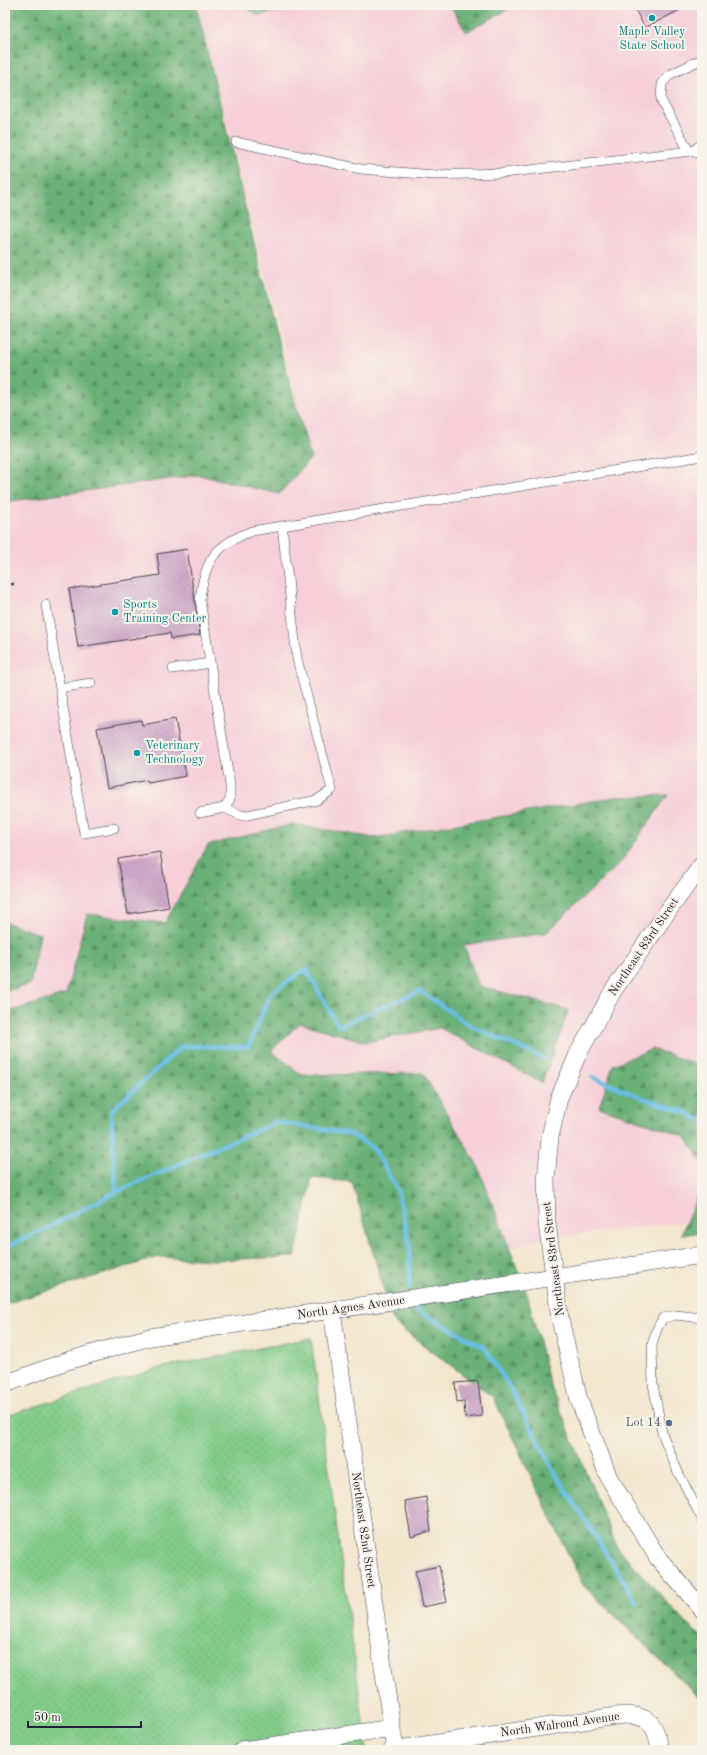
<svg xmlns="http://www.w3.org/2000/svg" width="707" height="1755" viewBox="0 0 707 1755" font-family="'Old Standard TT',serif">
  <defs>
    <pattern id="green-dots" width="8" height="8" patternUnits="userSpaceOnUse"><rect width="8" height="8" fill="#82cc8a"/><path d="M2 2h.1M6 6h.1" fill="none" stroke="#70af78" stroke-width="1.8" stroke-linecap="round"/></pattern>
    <pattern id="forest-firs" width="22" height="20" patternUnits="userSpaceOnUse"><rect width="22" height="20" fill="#69b076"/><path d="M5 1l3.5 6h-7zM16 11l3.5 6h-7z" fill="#568f62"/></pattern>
    <pattern id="building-back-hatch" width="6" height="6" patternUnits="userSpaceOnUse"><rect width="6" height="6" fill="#cfa9c9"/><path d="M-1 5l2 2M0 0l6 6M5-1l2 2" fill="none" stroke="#b191ae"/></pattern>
  </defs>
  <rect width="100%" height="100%" fill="#f7f3e8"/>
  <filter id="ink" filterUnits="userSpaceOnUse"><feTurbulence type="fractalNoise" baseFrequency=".025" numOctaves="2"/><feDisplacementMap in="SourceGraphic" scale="8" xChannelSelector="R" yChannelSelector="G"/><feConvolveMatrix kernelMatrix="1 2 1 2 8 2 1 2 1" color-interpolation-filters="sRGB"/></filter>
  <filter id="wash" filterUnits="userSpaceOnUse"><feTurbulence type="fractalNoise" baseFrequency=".012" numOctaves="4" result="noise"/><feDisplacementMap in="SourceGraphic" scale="16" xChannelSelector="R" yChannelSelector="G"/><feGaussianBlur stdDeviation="0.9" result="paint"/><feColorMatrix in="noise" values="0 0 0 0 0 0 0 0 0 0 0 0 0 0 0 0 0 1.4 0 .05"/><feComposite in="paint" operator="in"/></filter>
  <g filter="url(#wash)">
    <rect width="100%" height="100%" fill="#f2e6ce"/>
    <path fill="#f6cfd8" d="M197 5H702V1220L532 1240 510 1250 481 1175 423 1073 302 1075 270 1051 300 1023 366 1042 440 1028 542 1083 569 1011 479 986 464 944 546 933 616 797 374 838 293 824 208 845 165 923 87 914 66 994 5 1013V991L30 984 39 934 5 922V502L199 475 279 494 311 458Z"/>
    <path fill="url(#green-dots)" stroke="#527762" d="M311 1338 367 1750H5V1416L159 1368Z"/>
    <path fill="url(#forest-firs)" stroke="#466958" d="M5 5H196L278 341 311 458 279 494 199 475 5 502Z
      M450 5H516L466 32Z
      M668 795 621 862 546 933 464 945 479 986 569 1010 542 1083 440 1028 366 1042 300 1023 271 1051 302 1075 423 1073 478 1166 527 1294 550 1385 618 1549 690 1627 702 1637V1700L583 1585 493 1397 394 1323 352 1182 312 1178 295 1257 212 1260 159 1257 5 1304V1013L66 994 87 914 165 923 208 845 293 824 374 838 616 797Z
      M5 922 40 934 30 985 5 991Z
      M652 1049 702 1066V1162L685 1136 599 1107 613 1065Z
      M702 1187V1233L681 1234Z"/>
    <path fill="#82cc8a" stroke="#527762" d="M240 5H303L259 15Z"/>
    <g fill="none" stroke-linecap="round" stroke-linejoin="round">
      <path stroke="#68bfe5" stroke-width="4.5" d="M592 1077 645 1099 685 1112 702 1121
        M116 1192 276 1122 351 1134 374 1149 397 1189 410 1246 409 1287
        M5 1247 43 1230 116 1192 111 1111 182 1046 248 1047 271 993 306 969 338 1026 420 991 471 1026 543 1058
        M413 1308 485 1348 510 1388 555 1473 637 1602"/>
    </g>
    <g id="blocks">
      <path fill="url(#building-back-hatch)" d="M633 5H689L645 28Z
        M187 549 200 635 171 639 170 633 78 647 69 589 160 575 157 554Z
        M175 719 186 776 148 783 147 780 107 788 97 728 141 720 142 725Z
        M160 852 169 907 128 914 118 859Z
        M478 1381 482 1416 465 1418 464 1401 457 1402 455 1383Z
        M426 1497 431 1531 411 1537 405 1501Z
        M439 1566 447 1602 422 1607 415 1571Z"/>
    </g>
  </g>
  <g filter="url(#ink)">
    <use href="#blocks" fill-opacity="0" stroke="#413f51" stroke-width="1"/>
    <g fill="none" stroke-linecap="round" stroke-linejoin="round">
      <g stroke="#413f51" stroke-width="10">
        <path id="lane" d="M236 142 361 169 434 175 503 173 700 150
          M689 151 661 100 662 84 669 75 702 59
          M46 605 84 833 114 828
          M173 669 210 663
          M60 688 91 683
          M224 808 243 816 317 800 332 790 297 659 282 526
          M200 813 224 808 230 799V785L200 600C204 561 215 545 252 531L702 456
          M702 1318 676 1315 663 1318 657 1329 652 1345 653 1384 662 1433 678 1472 702 1519"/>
      </g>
      <g stroke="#413f51" stroke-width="18">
        <path id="street" d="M700 150 702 149
          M702 865 670 908 613 991 578 1054 559 1098 550 1137 546 1179 547 1223 560 1319 579 1400 609 1478 658 1558 702 1609
          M332 1311 395 1750
          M5 1384 67 1361 150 1337 702 1255
          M242 1750 392 1728
          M392 1750 623 1715C651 1715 656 1725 660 1750"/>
      </g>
      <path stroke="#413f51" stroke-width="2.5" stroke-dasharray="3 3" stroke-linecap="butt" d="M5 584H14"/>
      <use href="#lane" stroke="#fff" stroke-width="9"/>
      <use href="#street" stroke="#fff" stroke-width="17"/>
    </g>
  </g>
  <g fill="#0f9aa8" stroke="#f7f3e8" stroke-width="1.5">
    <circle cx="652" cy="18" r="4"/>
    <circle cx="115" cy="612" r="4"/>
    <circle cx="137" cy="753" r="4"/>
  </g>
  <circle fill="#5c6f8a" stroke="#f7f3e8" stroke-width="1.5" cx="669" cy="1423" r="4"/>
  <g text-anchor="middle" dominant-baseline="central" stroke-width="4" stroke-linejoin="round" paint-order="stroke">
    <g font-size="12" fill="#0d838f" stroke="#f7f3e8" text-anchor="start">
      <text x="652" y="32" text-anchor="middle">Maple Valley<tspan x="652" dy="14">State School</tspan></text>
      <text x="123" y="605">Sports<tspan x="123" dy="14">Training Center</tspan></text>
      <text x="145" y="746">Veterinary<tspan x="145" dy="14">Technology</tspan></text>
    </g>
    <g font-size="12" fill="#22223b" stroke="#f7f3e8">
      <text transform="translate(644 947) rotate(-56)">Northeast 83rd Street</text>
      <text transform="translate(554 1259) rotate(-97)">Northeast 83rd Street</text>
      <text transform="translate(351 1308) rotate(-8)">North Agnes Avenue</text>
      <text transform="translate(363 1530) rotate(82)">Northeast 82nd Street</text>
      <text transform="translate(560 1725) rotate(-8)">North Walrond Avenue</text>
    </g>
    <g font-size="12" fill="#4e5e75" stroke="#f7f3e8" text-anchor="end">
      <text x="661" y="1423">Lot 14</text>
    </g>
  </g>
  <rect width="707" height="1755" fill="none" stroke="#f7f3e8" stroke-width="20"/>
  <path d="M28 1721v6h113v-6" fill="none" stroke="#22223b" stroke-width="2"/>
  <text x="34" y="1721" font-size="12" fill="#22223b" stroke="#f7f3e8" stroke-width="3" paint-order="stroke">50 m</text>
</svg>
